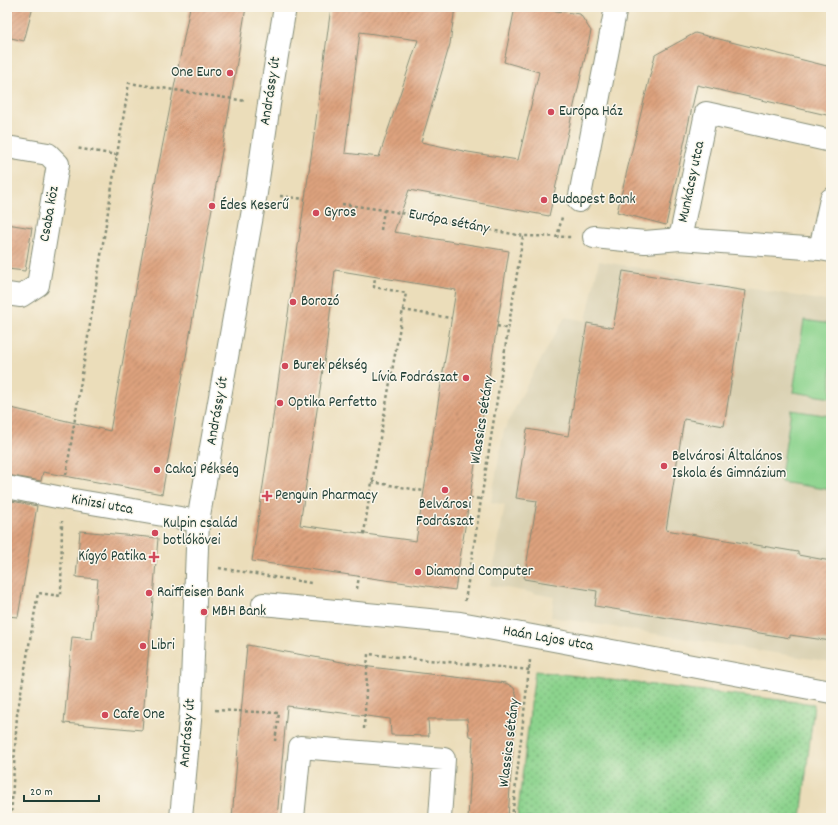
<svg xmlns="http://www.w3.org/2000/svg" width="838" height="825" viewBox="0 0 838 825" font-family="Dekko,sans-serif">
  <defs>
    <pattern id="grass-dots" width="8" height="8" patternUnits="userSpaceOnUse"><rect width="8" height="8" fill="#8cd38d"/><path d="M2 2h.1M6 6h.1" fill="none" stroke="#72ac74" stroke-width="1.8" stroke-linecap="round"/></pattern>
    <pattern id="building-hatch" width="6" height="6" patternUnits="userSpaceOnUse"><rect width="6" height="6" fill="#dda27e"/><path d="M-1 1l2-2M0 6l6-6M5 7l2-2" fill="none" stroke="#b38568"/></pattern>
  </defs>
  <rect width="100%" height="100%" fill="#fbf7ec"/>
  <filter id="ink" filterUnits="userSpaceOnUse"><feTurbulence type="fractalNoise" baseFrequency=".025" numOctaves="2"/><feDisplacementMap in="SourceGraphic" scale="8" xChannelSelector="R" yChannelSelector="G"/><feConvolveMatrix kernelMatrix="1 2 1 2 8 2 1 2 1" color-interpolation-filters="sRGB"/></filter>
  <filter id="wash" filterUnits="userSpaceOnUse"><feTurbulence type="fractalNoise" baseFrequency=".012" numOctaves="4" result="noise"/><feDisplacementMap in="SourceGraphic" scale="16" xChannelSelector="R" yChannelSelector="G"/><feGaussianBlur stdDeviation="0.9" result="paint"/><feColorMatrix in="noise" values="0 0 0 0 0 0 0 0 0 0 0 0 0 0 0 0 0 1.4 0 .05"/><feComposite in="paint" operator="in"/></filter>
  <g filter="url(#wash)">
    <rect width="100%" height="100%" fill="#ebddba"/>
    <path fill="#dad1b2" d="M599 261 831 302V662L551 617 554 597 490 585 505 505 491 502 504 430 531 377 565 317 586 321Z"/>
    <path fill="url(#grass-dots)" stroke="#568860" d="M535 671 814 704 801 818H517Z"/>
    <path fill="#8cd38d" stroke="#568860" d="M804 320 831 324V398L793 392Z
      M791 410 831 416V490L780 482Z"/>
    <g id="blocks">
      <path fill="url(#building-hatch)" fill-rule="evenodd" d="M7 7H33L24 41 7 37Z
        M190 7H246L229 111 162 494 43 472 41 481 7 475V407L110 431 157 173Z
        M331 7H455L450 44 421 142 468 152 518 160 539 72 504 62 515 7H524L580 14 591 31 549 216 409 190 394 232 509 251 455 590 252 561 312 150ZM360 32 418 40 379 157 345 153ZM335 270 456 290 416 541 300 525 326 349Z
        M695 33 831 67V116L697 85 666 225 617 212 655 55Z
        M7 224 32 228 25 271 7 269Z
        M623 271 746 291 724 426 684 419 666 530 798 552V555L831 561V641L790 635V638L595 606 597 591 524 579 537 501 516 498 527 429 568 436 587 323 613 328Z
        M7 500 37 506 18 617 7 616Z
        M80 531 158 538 142 730 64 723 72 637 92 639 98 579 76 577Z
        M247 645 370 667 506 683 514 688 517 698 513 744 508 818H468L473 737 469 736 467 719H428L429 736 391 735 390 719 287 706 277 818H232Z"/>
    </g>
  </g>
  <g filter="url(#ink)">
    <use href="#blocks" fill-opacity="0" stroke="#858d77" stroke-width="1"/>
    <g fill="none" stroke-linecap="round" stroke-linejoin="round">
      <g stroke="#858d77" stroke-width="24">
        <path id="minor" d="M831 141 706 113 680 239 820 249 831 251
          M7 147 48 154 58 164 38 285 21 296 7 294
          M579 201 616 7
          M594 237 645 242 680 239
          M820 249 831 199
          M7 487 62 498 198 521
          M263 604 460 623 532 636 831 692
          M181 818 191 709 198 521 256 193 269 104 285 7
          M293 818 300 747 444 759 440 818"/>
      </g>
      <path stroke="#858d77" stroke-width="2.5" stroke-dasharray="3 3" stroke-linecap="butt" d="M117 155 129 83 246 101
        M280 196 305 199
        M342 204 384 210 523 236 571 237
        M381 230 384 210
        M557 238 562 217
        M403 310 451 318
        M497 326 509 329
        M66 475 117 155 76 148
        M372 482 424 491
        M470 498 481 499
        M364 534 368 505 406 293 374 287 375 276
        M219 568 311 583
        M357 589 359 576
        M465 601 523 236
        M215 710 279 713 275 741
        M364 729 368 654 530 670
        M11 818 17 715 38 593 61 596 62 521
        M512 818 530 660"/>
      <use href="#minor" stroke="#fff" stroke-width="22"/>
    </g>
  </g>
  <g fill="#d1495b" stroke="#fbf7ec" stroke-width="1.5">
    <circle cx="230" cy="73" r="4"/>
    <circle cx="551" cy="112" r="4"/>
    <circle cx="544" cy="200" r="4"/>
    <circle cx="212" cy="206" r="4"/>
    <circle cx="316" cy="213" r="4"/>
    <circle cx="293" cy="302" r="4"/>
    <circle cx="285" cy="366" r="4"/>
    <circle cx="466" cy="378" r="4"/>
    <circle cx="280" cy="403" r="4"/>
    <circle cx="664" cy="466" r="4"/>
    <circle cx="157" cy="470" r="4"/>
    <circle cx="445" cy="490" r="4"/>
    <path d="M265 490h4v4h4v4h-4v4h-4v-4h-4v-4h4z"/>
    <circle cx="155" cy="533" r="4"/>
    <path d="M152 551h4v4h4v4h-4v4h-4v-4h-4v-4h4z"/>
    <circle cx="418" cy="572" r="4"/>
    <circle cx="149" cy="593" r="4"/>
    <circle cx="204" cy="612" r="4"/>
    <circle cx="143" cy="646" r="4"/>
    <circle cx="105" cy="715" r="4"/>
  </g>
  <g text-anchor="middle" dominant-baseline="central" stroke-width="3" stroke-linejoin="round" paint-order="stroke">
    <g font-size="15" fill="#1f3d34" stroke="#fbf7ec" text-anchor="start">
      <text x="222" y="73" text-anchor="end">One Euro</text>
      <text x="559" y="112">Európa Ház</text>
      <text x="552" y="200">Budapest Bank</text>
      <text x="220" y="206">Édes Keserű</text>
      <text x="324" y="213">Gyros</text>
      <text x="301" y="302">Borozó</text>
      <text x="293" y="366">Burek pékség</text>
      <text x="458" y="378" text-anchor="end">Lívia Fodrászat</text>
      <text x="288" y="403">Optika Perfetto</text>
      <text x="672" y="457">Belvárosi Általános<tspan x="672" dy="17">Iskola és Gimnázium</tspan></text>
      <text x="165" y="470">Cakaj Pékség</text>
      <text x="275" y="496">Penguin Pharmacy</text>
      <text x="445" y="505" text-anchor="middle">Belvárosi<tspan x="445" dy="17">Fodrászat</tspan></text>
      <text x="163" y="524">Kulpin család<tspan x="163" dy="17">botlókövei</tspan></text>
      <text x="146" y="557" text-anchor="end">Kígyó Patika</text>
      <text x="426" y="572">Diamond Computer</text>
      <text x="157" y="593">Raiffeisen Bank</text>
      <text x="212" y="612">MBH Bank</text>
      <text x="151" y="646">Libri</text>
      <text x="113" y="715">Cafe One</text>
    </g>
    <g font-size="15" fill="#1f3d34" stroke="#fbf7ec">
      <text transform="translate(271 91) rotate(-81)">Andrássy út</text>
      <text transform="translate(692 182) rotate(-78)">Munkácsy utca</text>
      <text transform="translate(50 214) rotate(-80)">Csaba köz</text>
      <text transform="translate(449 222) rotate(11)">Európa sétány</text>
      <text transform="translate(218 411) rotate(-80)">Andrássy út</text>
      <text transform="translate(483 420) rotate(-81)">Wlassics sétány</text>
      <text transform="translate(102 505) rotate(10)">Kinizsi utca</text>
      <text transform="translate(548 639) rotate(10)">Haán Lajos utca</text>
      <text transform="translate(188 733) rotate(-85)">Andrássy út</text>
      <text transform="translate(510 743) rotate(-83)">Wlassics sétány</text>
    </g>
  </g>
  <rect width="838" height="825" fill="none" stroke="#fbf7ec" stroke-width="24"/>
  <path d="M24 795v6h75v-6" fill="none" stroke="#1f3d34" stroke-width="2"/>
  <text x="30" y="795" font-size="12" fill="#1f3d34" stroke="#fbf7ec" stroke-width="3" paint-order="stroke">20 m</text>
</svg>
